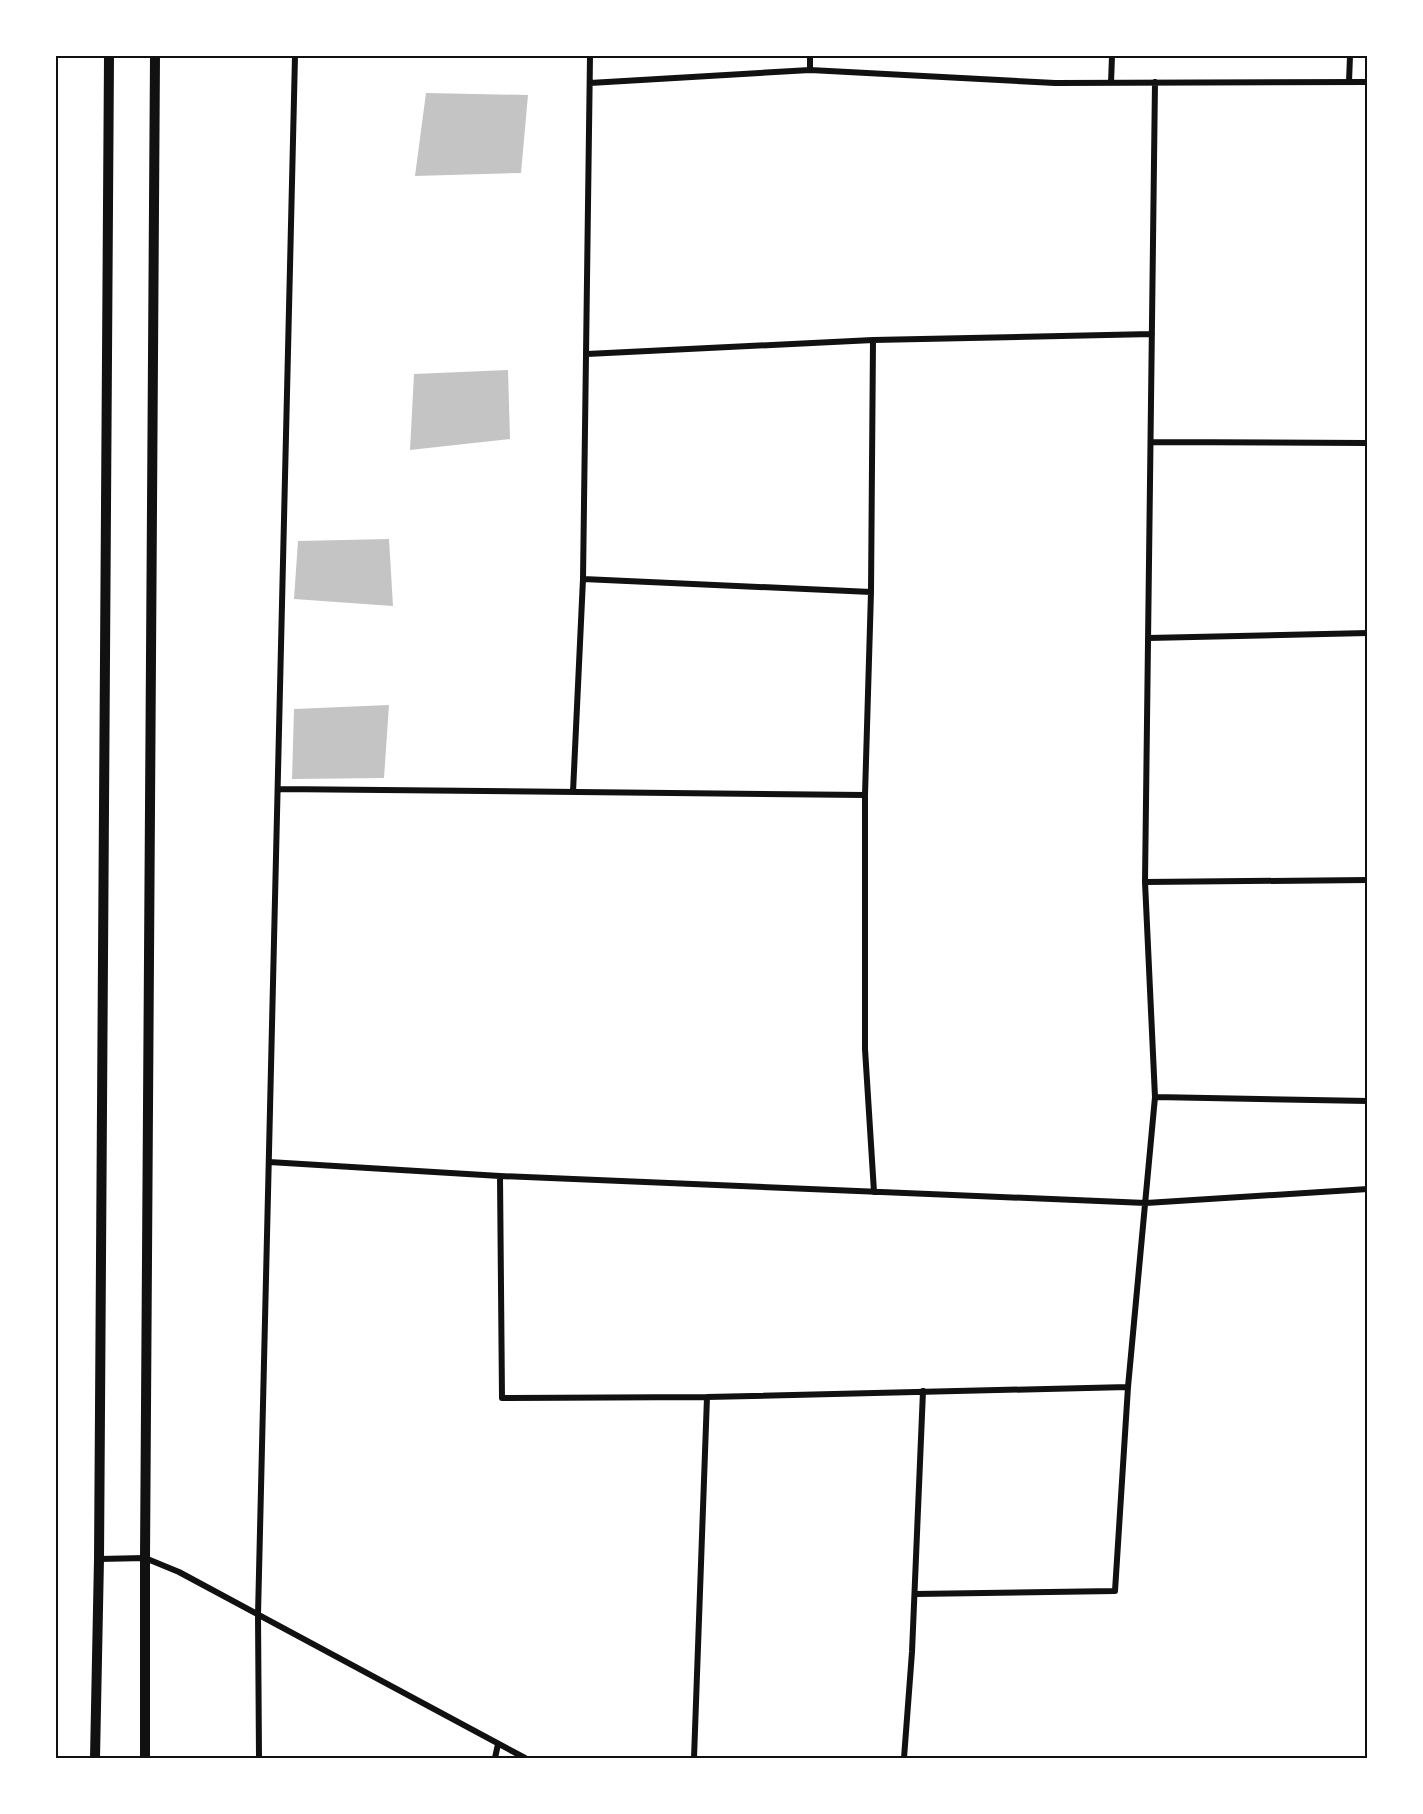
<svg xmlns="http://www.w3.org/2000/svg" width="1423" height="1814" viewBox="0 0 1423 1814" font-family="Mulish,sans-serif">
  <rect width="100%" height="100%" fill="#fff"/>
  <path fill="#c4c4c4" d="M426 93 528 95 521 173 415 176Z
    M508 370 510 439 410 450 414 374Z
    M389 539 393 606 294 599 298 541Z
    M389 705 384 778 292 779 294 709Z"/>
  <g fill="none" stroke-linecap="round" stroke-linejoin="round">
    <path stroke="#111" stroke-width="6" d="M810 56V70L1055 83 1368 82
      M1349 82 1350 56
      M590 83 810 70
      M1111 83 1112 56
      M873 340 1152 334
      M587 354 873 340 871 592 865 795V1049L874 1192
      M1151 442 1368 443
      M583 579 871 592
      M1148 638 1368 633
      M279 789 865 795
      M573 792 583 579 590 56
      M1145 882 1368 880
      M1155 1097 1368 1101
      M269 1162 500 1176 1146 1203 1368 1189
      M500 1176 502 1398 707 1397 694 1758
      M707 1397 1128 1387 1155 1097 1145 882 1155 82
      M99 1559 145 1558 179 1572 525 1758
      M915 1594 1115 1591 1128 1387
      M259 1758 258 1615 295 56
      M495 1758 498 1744
      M904 1758 912 1652 923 1391"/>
    <path stroke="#111" stroke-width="10" d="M95 1758 99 1559 109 56
      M145 1758V1558L155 56"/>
  </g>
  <rect width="1423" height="1814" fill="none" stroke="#ffffff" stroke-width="114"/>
  <rect x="57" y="57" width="1309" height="1700" fill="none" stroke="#111" stroke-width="2"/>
</svg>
